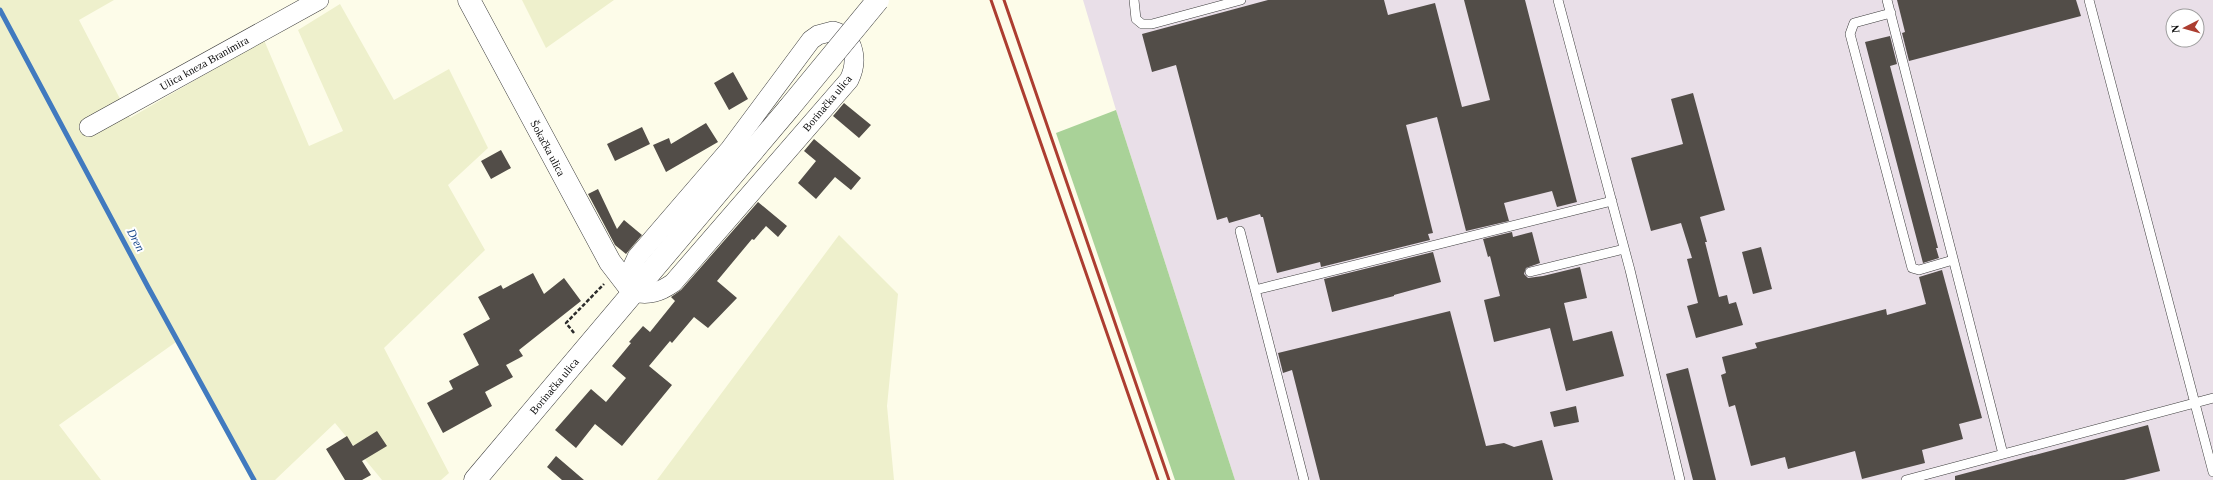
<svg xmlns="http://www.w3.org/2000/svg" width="2213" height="480" viewBox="0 0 2213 480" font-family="Georgia,serif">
  <rect width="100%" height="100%" fill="#fdfce9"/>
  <path fill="#e9dfe8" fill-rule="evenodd" d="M1083 0H2213V480H1235L1116 110ZM2173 16H2197V40H2173Z"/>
  <path fill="#eef0cc" d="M0 0H114L79 20 130 118 264 40 309 146 343 131 298 30 340 4 394 100 449 69 488 148 448 185 485 250 384 348 449 473 441 480H382L335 423 275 480H251L176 342 59 425 101 480H0Z
    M522 0H614L546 48Z
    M839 235 898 294 887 406 894 480H657Z"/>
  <path fill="#a9d298" d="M1116 110 1235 480H1175L1056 133Z"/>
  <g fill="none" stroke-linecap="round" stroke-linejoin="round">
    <path stroke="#417abf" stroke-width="5" d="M0 10 148 287 254 480"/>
  </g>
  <path fill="#524d48" d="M1268 0H1384L1388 15 1435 3 1462 107 1490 100 1464 0H1525L1577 202 1557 207 1552 191 1504 203 1509 221 1466 231 1437 117 1406 125 1433 233 1428 234 1430 240 1321 267 1320 262 1277 273 1263 217H1261L1260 214 1229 223 1227 217 1217 220 1176 65 1152 72 1142 34Z
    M1897 0H2076L2081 16 1909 61 1902 33 1905 32Z
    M1890 36 1897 64 1890 66 1938 248H1936L1939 258 1923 263 1865 42Z
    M733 72 748 99 729 110 714 83Z
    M1693 93 1725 210 1700 217 1707 242H1705L1719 297 1727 295 1729 304 1736 302 1743 325 1696 338 1687 306 1698 303 1687 259 1692 258 1681 223 1651 231 1631 158 1683 144 1671 99Z
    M844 103 871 125 859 138 833 116Z
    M706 123 718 142 666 172 653 145 669 138 671 144Z
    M642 127 650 144 615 161 607 144Z
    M814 139 861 178 851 190 835 177 816 199 798 183 816 161 804 151Z
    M501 150 511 168 491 179 481 161Z
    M598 189 617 229 624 220 642 235 626 254 615 245 588 194Z
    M758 202 787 226 778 237 766 226 754 240 752 239 717 281 737 298 708 328 694 317 672 343 670 341 649 366 672 385 622 446 595 424 576 448 555 430 591 389 606 402 626 378 612 366 631 343 629 342 643 326 650 332 675 301 671 297 681 290Z
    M1512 232 1513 237 1532 232 1540 263 1526 268 1524 274 1528 278 1543 276 1580 267 1587 298 1564 303 1573 341 1612 331 1624 376 1566 391 1550 328 1494 342 1484 300 1500 296 1490 256 1488 257 1483 239Z
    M1761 247 1772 289 1753 294 1742 252Z
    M1433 252 1441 282 1394 295V296L1332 312 1324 279Z
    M1942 270 1982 418 1959 424 1963 439 1922 450 1925 463 1862 479 1855 451 1788 469 1785 457 1751 466 1735 405 1729 407 1721 375 1726 373 1722 357 1757 348 1755 343 1810 329 1886 309 1887 315 1926 304 1919 277Z
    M533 273 544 294 564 278 581 301 519 350 523 356 506 365 513 377 485 392 492 406 443 433 427 403 453 389 449 381 479 365 463 334 490 319 478 297 501 285 503 289Z
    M1450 311 1486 446 1504 443 1514 447 1542 440 1553 480H1320L1292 370 1283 373 1278 353Z
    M1688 368 1716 480H1693L1666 374Z
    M1576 406 1579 422 1554 427 1550 412Z
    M2148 425 2160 471 2124 480H1955V476Z
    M377 431 387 446 362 461 371 475 362 480H345L326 449 347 436 353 446Z
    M556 456 584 480H562L547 467Z"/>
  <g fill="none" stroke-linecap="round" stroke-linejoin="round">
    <g stroke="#3d3d3d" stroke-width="10">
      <path id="service" d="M1134 0 1136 19 1142 24H1152L1241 0
        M1558 0 1630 270 1680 480
        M1887 0 2003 454
        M2089 0 2213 472
        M1891 13 1854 23 1850 34 1912 268 1919 270 1953 260
        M1240 231 1304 480
        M1530 272 1624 249
        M1255 290 1612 201
        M1906 480 2213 398"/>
    </g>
    <g stroke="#3d3d3d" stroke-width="20">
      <path id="minor" d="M89 127 319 0
        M625 283 637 257 730 149 811 40 818 35 833 31C856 37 858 62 849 80L673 283C660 292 649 296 633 292"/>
    </g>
    <g stroke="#3d3d3d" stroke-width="23">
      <path id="tertiary" d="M469 0 610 262 633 292
        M475 480 789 108"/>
    </g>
    <path stroke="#2c2c2c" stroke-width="2.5" stroke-dasharray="4 2" stroke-linecap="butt" d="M574 333 566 323 604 284"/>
    <use href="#service" stroke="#fff" stroke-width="9"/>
    <use href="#minor" stroke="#fff" stroke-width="19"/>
    <use href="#tertiary" stroke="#fff" stroke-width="22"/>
    <path stroke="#ac3d30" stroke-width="3" d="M991 0 1158 480
      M1004 0 1169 480"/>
    <g stroke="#3d3d3d" stroke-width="23" stroke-linecap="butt">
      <path id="tertiary-bridge" d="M789 108 878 0"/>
    </g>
    <use href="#tertiary-bridge" stroke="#fff" stroke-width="22"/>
  </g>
  <g text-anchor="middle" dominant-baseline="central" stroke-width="4" stroke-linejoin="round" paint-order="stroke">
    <g font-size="11" fill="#0a0a0a" stroke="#fff">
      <text transform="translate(204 63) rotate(-29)">Ulica kneza Branimira</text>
      <text transform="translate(827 103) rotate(-50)">Borinačka ulica</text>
      <text transform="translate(548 148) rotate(62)">Šokačka ulica</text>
      <text transform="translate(554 386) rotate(-50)">Borinačka ulica</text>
    </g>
    <g font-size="12" font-style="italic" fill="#204e8f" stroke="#fff">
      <text transform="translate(136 240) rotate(62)">Dren</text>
    </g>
  </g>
  <g transform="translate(2185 28) rotate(264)"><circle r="19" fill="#ffffff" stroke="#9d9d9d"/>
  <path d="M0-3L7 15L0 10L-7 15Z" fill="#ac3d30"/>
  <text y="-6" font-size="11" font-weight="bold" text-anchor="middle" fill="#0a0a0a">N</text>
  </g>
</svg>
